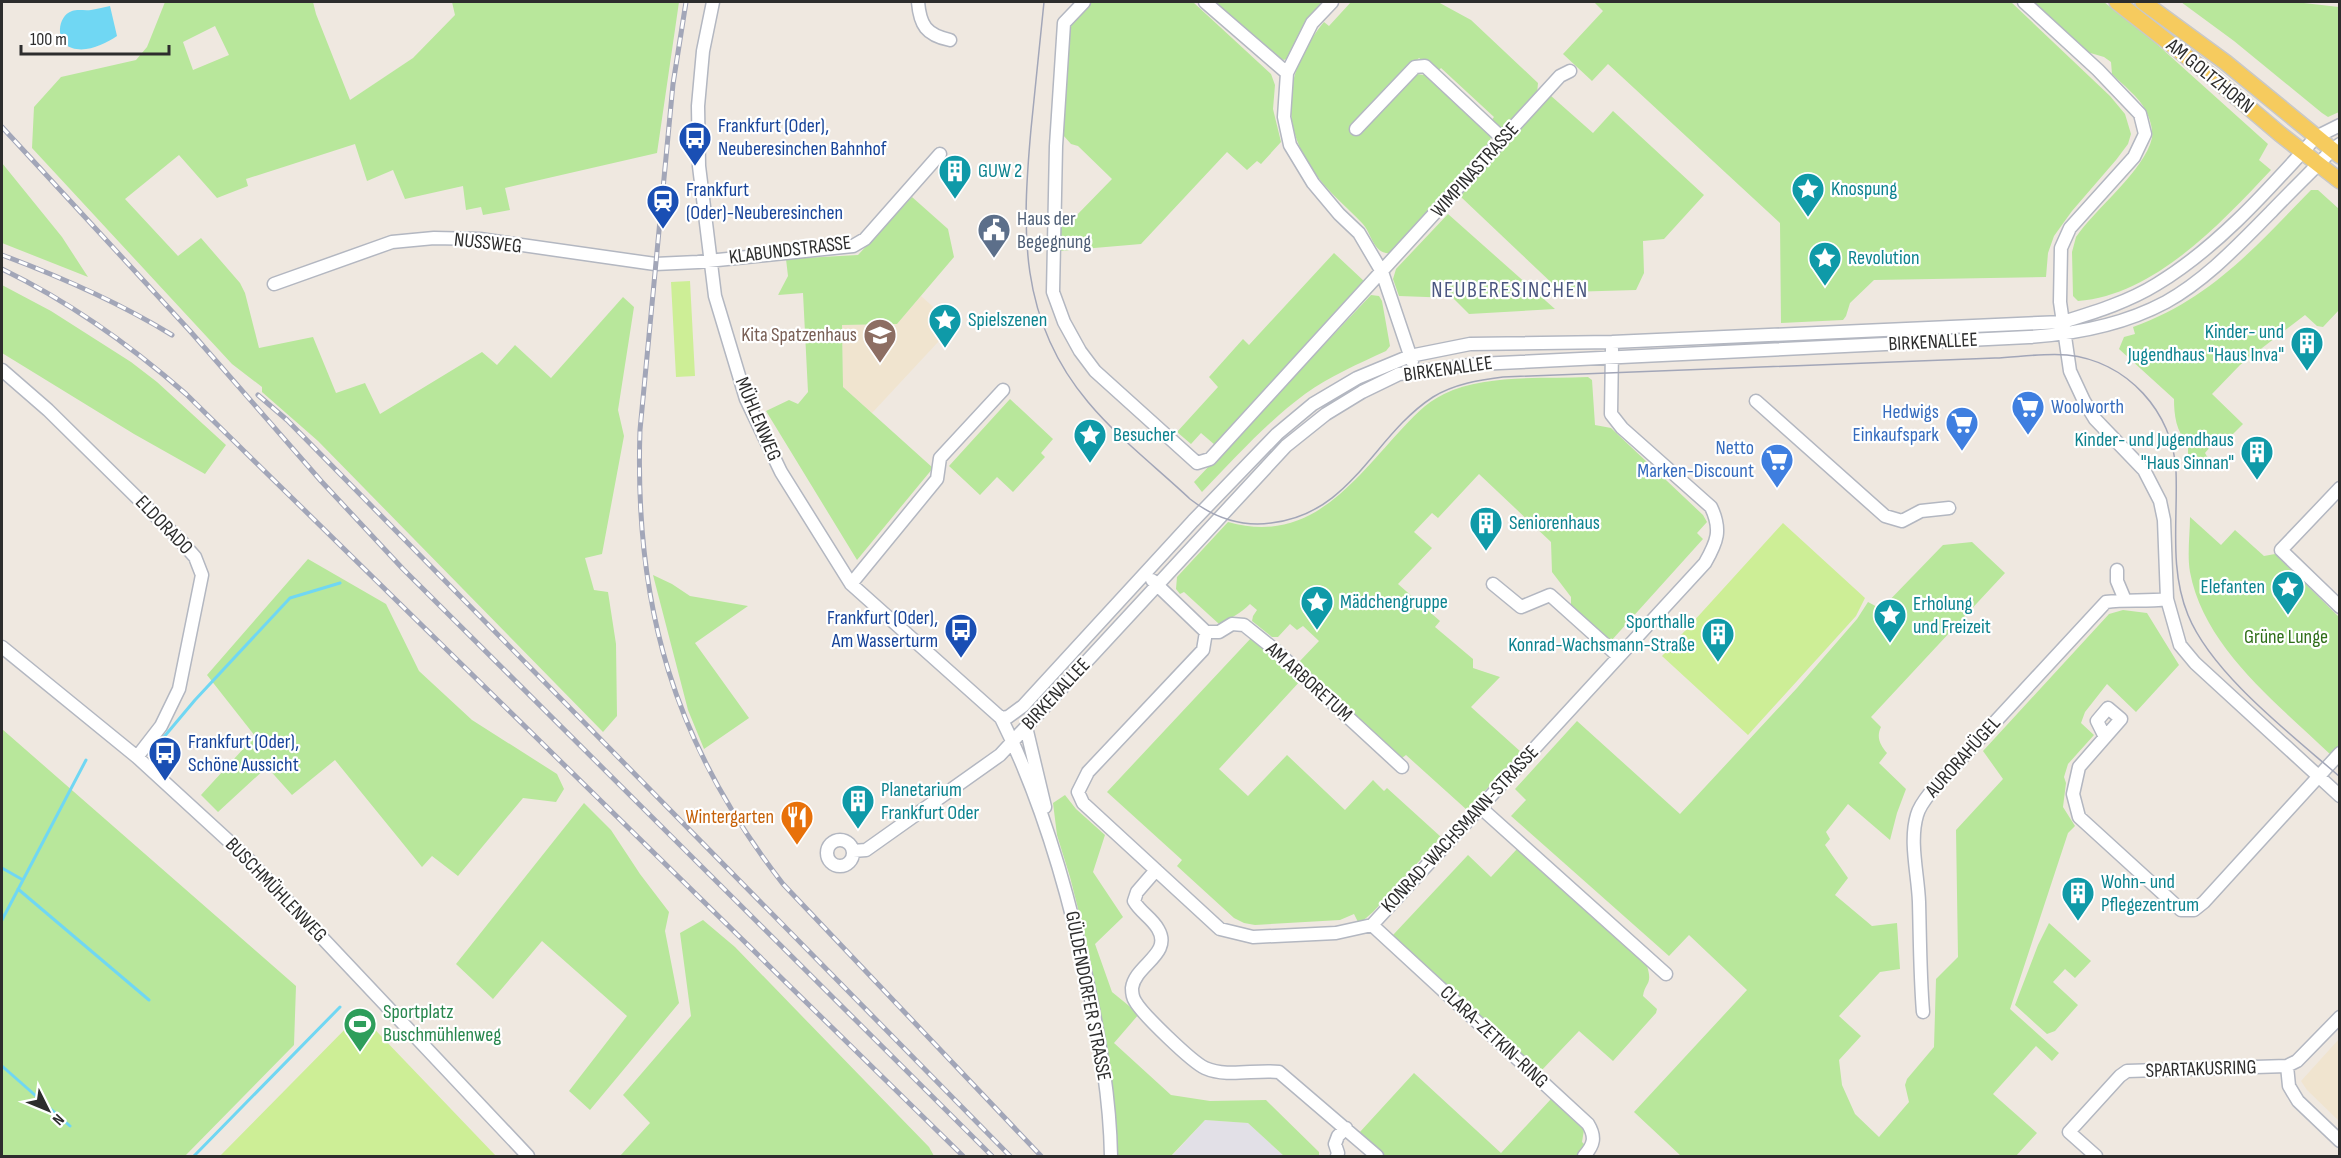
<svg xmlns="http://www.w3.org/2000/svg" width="2341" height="1158" viewBox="0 0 2341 1158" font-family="'Sofia Sans Condensed',sans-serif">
  <rect width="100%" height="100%" fill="#efe8e0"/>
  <path fill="#e2e0e7" d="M1205 1120 1248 1123 1284 1156H1172Z"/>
  <path fill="#f0e4cf" d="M921 296 948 320 934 335 939 341 872 413 843 387 842 325 897 324Z
    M2339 1039V1121L2307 1090 2301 1081Z"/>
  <path fill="#b8e79b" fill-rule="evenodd" d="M165 2H313L316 14 350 100 413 58 455 15 452 2H679L657 153 505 188 510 210 483 215 481 207 466 210 463 186 405 199 393 170 367 181 355 144 246 179 248 186 217 198 179 155 125 199 178 256 201 238 240 283 245 293 259 348 313 337 336 393 365 383 380 414 482 352 497 365 515 345 551 378 623 297 634 307 618 410 624 436 602 554 585 558 594 590 608 592 616 644 617 716 603 732 318 441 262 392V387L232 364 32 148 34 107 61 77 136 60 147 47ZM215 26 229 55 193 70 183 42Z
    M1090 2H1193L1271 74 1275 85 1273 109 1281 142 1261 164 1257 161 1247 170 1227 152 1141 244 1059 251 1061 217 1063 214 1073 219 1112 179 1078 146 1071 144 1063 135 1069 32 1072 21Z
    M1215 2H1324L1305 22 1288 58 1284 60 1276 57Z
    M1351 2H1438L1471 20 1538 83 1537 94 1505 127 1501 128 1490 122 1494 117 1441 68 1436 73 1419 58 1352 128 1417 74 1431 76 1487 129 1491 137 1489 145 1391 253C1373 255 1372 233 1362 223 1346 206 1328 192 1315 173 1277 122 1286 68 1324 22L1329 26Z
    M1594 2H2011L2110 96 2125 114 2131 134 2128 144 2116 160 2072 211 2054 236 2048 253 2046 277 1874 280 1850 303 1846 316 1843 320 1781 323 1780 223 1608 64 1592 81 1563 54 1603 11Z
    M2032 2H2104L2150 38 2268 144 2259 160 2271 170C2221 223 2155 295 2078 301L2073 296 2072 252 2076 237C2095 209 2145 170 2152 138 2153 129 2150 119 2146 111 2139 97 2123 85 2112 74L2111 62 2104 57 2087 52Z
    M2181 2H2295L2339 7V112L2328 117 2322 113 2234 41Z
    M1550 95 1593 133 1613 111 1704 195 1664 239 1643 241 1644 273 1636 290 1567 292 1556 287 1461 197V194Z
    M2 163 62 237 88 277 2 243Z
    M2311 190H2318L2339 209V310L2323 327 2317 326 2305 315 2240 365 2212 394 2243 424 2223 444 2217 439 2205 453 2209 460H2188V443C2176 432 2174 415 2174 399L2119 349 2124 337 2135 334 2133 327C2211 299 2255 247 2311 190Z
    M912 197 948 229 954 257 897 324 842 325 843 387 933 468 857 560 766 411 789 400 798 404 808 392 803 293 778 295 788 276 786 259 858 255Z
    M1448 214 1555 309 1469 314 1453 298 1399 296 1393 279 1396 269Z
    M1334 253 1365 282 1215 445 1201 433 1191 444 1177 432 1218 387 1209 377 1243 339 1249 345Z
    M2 285 51 311 131 362 157 382 226 445 205 474 134 434 2 353Z
    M1371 295 1379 296 1382 301 1390 346 1386 351C1358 364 1330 376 1305 394 1267 422 1235 458 1202 492L1194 482Z
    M1588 377 1592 380 1595 425 1611 428 1703 515 1707 522 1697 533 1703 539 1611 641 1571 605V597L1552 572 1551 542 1479 474 1438 518 1432 513 1414 532 1432 548 1398 584 1440 621 1435 627 1473 659V668L1500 677 1471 707 1521 752 1467 810 1406 755 1402 758 1299 662 1319 641 1303 626 1297 630 1290 624 1278 637H1272L1252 621 1253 616 1257 610 1250 604C1241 613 1230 619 1219 624L1184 592 1180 594 1176 589 1177 577 1228 522C1309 545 1351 484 1399 432 1412 418 1425 403 1444 394 1485 374 1543 379 1588 377Z
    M1010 399 1053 439 1041 453 1045 457 1013 492 997 477 980 495 949 466Z
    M2190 517 2221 545 2235 530 2264 556 2275 554 2339 617V747L2331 755C2278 704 2204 648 2190 572 2187 555 2190 534 2190 517Z
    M1972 542 2005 573 1871 717 1881 727C1876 737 1880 745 1887 753L1879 763 1906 789 1897 813 1890 840 1848 804 1826 832 1830 839 1825 845 1848 878 1835 895 1872 926 1897 923 1900 969 1880 972 1839 1016 1861 1036 1839 1060 1842 1085 1855 1114 1879 1137 1909 1102 1905 1085 1907 1079 1934 1047 1936 979 1958 957 1956 830 2003 779 1983 751 2109 614 2123 610 2147 613 2179 665 2136 712 2107 684 2085 712 2081 723 2094 735 2068 764 2064 777 2066 783 2063 807 2075 826 2068 833 2010 1009 2059 1053 2052 1061 2036 1046 1993 1094 2037 1133 2016 1156H1681L1634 1112 1747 990 1689 935 1669 956 1511 816 1526 800 1515 789 1577 721 1680 814 1797 688 1857 619 1868 602 1881 609 1943 545Z
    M308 559 386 604 419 671 472 720 557 774 564 789 556 802 523 798 458 876 432 856 422 867 335 760 292 795 267 767 218 812 201 795 255 736 207 675Z
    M653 575 672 584 690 596 748 606 695 643 749 718 704 749 688 710Z
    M1252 637 1302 679 1219 769 1248 796 1287 755 1345 810 1373 780 1384 791 1387 788 1441 837 1373 912 1359 924 1354 914 1340 920 1255 925 1244 923 1234 918 1177 866 1182 860 1107 792Z
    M2 729 296 986 294 1045 185 1156H2Z
    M1065 795 1076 809 1105 835 1093 872 1123 917 1095 944 1112 992 1139 1014 1114 1043 1171 1095 1210 1101 1266 1100 1319 1152V1156H1284L1248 1123 1205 1120 1171 1156H1116L1111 1069 1088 948 1070 877 1057 835 1053 803Z
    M584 803 611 830 640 874 669 912 665 931 679 1003 590 1110 569 1091 627 1016 542 941 493 999 456 964Z
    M1517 849 1647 966C1653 985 1645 982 1643 996L1657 1009 1656 1013 1613 1061 1579 1031 1540 1072 1393 935 1468 855 1491 877Z
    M703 920 735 947 929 1147 934 1156H620L650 1123 623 1095 691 1016 680 933Z
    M2049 923 2091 961 2075 978 2065 969 2053 982 2078 1005 2055 1031 2047 1034 2015 1005 2038 945Z
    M1414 1073 1501 1153 1551 1099 1584 1130 1582 1142 1586 1146 1578 1156H1385L1359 1133Z"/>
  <path fill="#cdee96" d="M690 281 695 376 676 377 671 282Z
    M1783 523 1865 598 1856 616 1748 735 1662 656Z
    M360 1014 496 1156H220Z"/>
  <path fill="#70d7f3" d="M110 6 117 36C105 44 87 53 72 48 55 43 57 16 72 11 78 9 85 11 91 10 98 9 104 7 110 6Z"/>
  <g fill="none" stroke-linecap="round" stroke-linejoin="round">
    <path stroke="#70d7f3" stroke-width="3" d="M153 750 195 700 290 598 340 583
      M2 868 23 880
      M18 889 149 1000
      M2 920 86 760
      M2 1066 70 1126
      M194 1156 340 1007"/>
    <g stroke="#b3b7c1" stroke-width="15">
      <path id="minor" d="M713 2 703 51 698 106 699 166 715 296 746 399 781 472 851 584 1001 718C1043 802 1069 894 1088 985 1100 1042 1110 1098 1111 1156
        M918 2C920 25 926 35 950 40
        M1084 2 1064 23 1056 146 1053 292 1064 322 1080 351 1095 371 1197 463 1210 459 1560 76 1570 71
        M1205 2 1287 73
        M1332 2 1312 23 1287 73 1284 117 1290 145 1313 183 1339 214 1359 233 1382 272 1412 361
        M2024 2 2098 70 2140 114 2145 134 2134 157 2070 228 2061 248 2060 302 2070 371 2084 401 2095 419 2144 470 2160 501 2164 520 2167 599 2180 645 2195 663 2340 796
        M1356 129 1415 67 1425 66 1503 139
        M274 284 392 242 434 238 480 239 655 264 698 262 853 246 865 239 940 154
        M2 370 48 410 180 540 195 557 202 575 179 689 161 726 137 757
        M1756 401 1885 516 1902 521 1921 511 1949 508
        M2340 488 2281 550 2340 607
        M2117 570V581L2125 600
        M1152 580 1206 632 1203 650 1088 772 1078 792 1083 803 1220 929 1253 937 1336 933 1372 925 1705 563C1717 542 1722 530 1711 507L1622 428 1611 414 1612 349
        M851 584 937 479 940 458 1003 390
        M1493 584 1521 607 1550 595 1618 656
        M1206 632H1219L1232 624 1244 625 1274 649 1402 767
        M2 647 137 757 245 856 528 1156
        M1001 718 1008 717 1023 706 1193 521 1277 434 1313 404 1357 378 1410 356 1470 344 1612 342 2063 322C2095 312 2128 302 2157 284 2218 247 2268 190 2316 137L2340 125
        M1026 727 1045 807
        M2105 737 2097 721 2108 708 2121 719 2079 767 2073 794 2079 817 2181 910H2194L2204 902 2340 753
        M1481 808 1666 974
        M827 853a13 13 0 1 1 26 0a13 13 0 1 1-26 0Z
        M853 851 866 850 1000 755 1286 446 1326 414 1362 392 1399 374 1478 364 2029 337C2075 334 2125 324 2166 302 2207 279 2238 245 2271 212 2291 191 2312 171 2332 150L2340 144
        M1156 870 1137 892 1134 901C1140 912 1152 918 1158 929 1173 954 1135 965 1132 988 1132 991 1133 998 1135 1001 1142 1014 1192 1062 1205 1068 1227 1078 1256 1069 1279 1072L1377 1156
        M1372 925 1588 1124C1596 1137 1594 1145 1584 1156
        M1923 1012C1920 975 1920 939 1919 902 1918 874 1909 842 1917 815 1920 804 1928 796 1934 788L2106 602C2127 599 2146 602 2167 599
        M2287 1066 2289 1086 2298 1101 2340 1141
        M1337 1156 1338 1153 1335 1144 1338 1136 1346 1128
        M2096 1156 2069 1132 2120 1076 2127 1071 2287 1066 2297 1061 2340 1017"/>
    </g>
    <g stroke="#c8c8c8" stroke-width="18">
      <path id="major" d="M2117 2 2214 78 2280 134 2340 181
        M2143 2 2225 62 2340 156"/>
    </g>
    <use href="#minor" stroke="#fff" stroke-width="12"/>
    <use href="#major" stroke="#f6cb5e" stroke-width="15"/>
    <path stroke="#a2a6b8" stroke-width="1.5" d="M1044 2C1040 44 1035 86 1031 129 1022 230 1018 319 1088 402 1118 438 1156 467 1190 499 1213 517 1241 527 1271 523 1352 514 1373 436 1433 397 1454 384 1479 380 1503 377L1995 358C2018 357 2044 353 2067 355 2127 361 2173 412 2176 471 2178 519 2169 569 2188 615 2212 674 2292 735 2340 777"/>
    <g stroke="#a2a6b8" stroke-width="5">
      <path id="rail" d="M686 2 673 84 640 430C634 606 674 744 783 884L1041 1156
        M2 127 190 331 321 481 403 569 992 1156
        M2 255C61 277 118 302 172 335
        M2 269C70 302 129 344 186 394L963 1156
        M258 395 287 420 1010 1156"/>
    </g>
    <use href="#rail" stroke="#fff" stroke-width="3" stroke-dasharray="9" stroke-linecap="butt"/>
  </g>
  <defs>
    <g id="bus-pin" transform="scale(1.725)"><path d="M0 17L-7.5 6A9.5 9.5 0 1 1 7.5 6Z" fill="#1a4fb4" stroke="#fff"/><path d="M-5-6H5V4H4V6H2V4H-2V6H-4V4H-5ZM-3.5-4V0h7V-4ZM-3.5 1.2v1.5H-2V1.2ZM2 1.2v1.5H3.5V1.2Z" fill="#fff"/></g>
    <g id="building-pin" transform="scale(1.725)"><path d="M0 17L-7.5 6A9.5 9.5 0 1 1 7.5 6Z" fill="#0f9aa8" stroke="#fff"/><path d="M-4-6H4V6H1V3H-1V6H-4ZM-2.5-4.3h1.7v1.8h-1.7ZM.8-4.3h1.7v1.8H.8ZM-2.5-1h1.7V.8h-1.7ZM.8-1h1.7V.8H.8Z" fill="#fff"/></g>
    <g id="sight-pin" transform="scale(1.725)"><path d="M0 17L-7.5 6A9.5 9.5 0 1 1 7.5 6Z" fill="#0f9aa8" stroke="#fff"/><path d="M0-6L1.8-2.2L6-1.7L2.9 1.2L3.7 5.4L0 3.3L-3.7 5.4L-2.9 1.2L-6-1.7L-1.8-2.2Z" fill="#fff"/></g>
    <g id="station-pin" transform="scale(1.725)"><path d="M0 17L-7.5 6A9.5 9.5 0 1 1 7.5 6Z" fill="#1a4fb4" stroke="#fff"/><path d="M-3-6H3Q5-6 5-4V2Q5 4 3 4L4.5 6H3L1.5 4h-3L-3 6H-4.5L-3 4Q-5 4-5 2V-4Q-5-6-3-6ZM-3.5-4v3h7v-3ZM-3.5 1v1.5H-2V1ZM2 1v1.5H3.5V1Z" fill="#fff"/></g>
    <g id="civic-pin" transform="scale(1.725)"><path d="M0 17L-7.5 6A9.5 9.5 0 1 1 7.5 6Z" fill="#5c6f8a" stroke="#fff"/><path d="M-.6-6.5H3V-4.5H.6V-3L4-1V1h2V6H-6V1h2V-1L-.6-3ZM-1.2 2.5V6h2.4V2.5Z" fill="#fff"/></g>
    <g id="school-pin" transform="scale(1.725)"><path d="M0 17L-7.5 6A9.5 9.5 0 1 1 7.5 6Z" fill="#8d6e63" stroke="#fff"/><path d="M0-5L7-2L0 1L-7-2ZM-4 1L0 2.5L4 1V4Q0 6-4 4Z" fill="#fff"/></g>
    <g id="supermarket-pin" transform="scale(1.725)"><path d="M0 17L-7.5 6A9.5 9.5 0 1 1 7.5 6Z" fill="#3f7fe0" stroke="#fff"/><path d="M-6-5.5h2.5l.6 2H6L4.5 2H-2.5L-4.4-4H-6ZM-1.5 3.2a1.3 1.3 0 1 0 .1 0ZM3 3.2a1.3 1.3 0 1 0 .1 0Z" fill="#fff"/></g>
    <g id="restaurant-pin" transform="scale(1.725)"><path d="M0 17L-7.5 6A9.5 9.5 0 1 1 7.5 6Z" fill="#e8710a" stroke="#fff"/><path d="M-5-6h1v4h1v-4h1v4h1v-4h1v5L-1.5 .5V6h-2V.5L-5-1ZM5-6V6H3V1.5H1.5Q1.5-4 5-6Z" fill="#fff"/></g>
    <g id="stadium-pin" transform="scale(1.725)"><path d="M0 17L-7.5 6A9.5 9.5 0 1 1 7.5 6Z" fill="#2e9e5b" stroke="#fff"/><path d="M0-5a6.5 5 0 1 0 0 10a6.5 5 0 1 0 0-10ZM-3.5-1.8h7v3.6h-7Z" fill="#fff"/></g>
  </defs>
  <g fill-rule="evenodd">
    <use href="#bus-pin" x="695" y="138"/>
    <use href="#building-pin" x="955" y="171"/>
    <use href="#sight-pin" x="1808" y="189"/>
    <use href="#station-pin" x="663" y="201"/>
    <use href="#civic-pin" x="994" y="230"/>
    <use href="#sight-pin" x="1825" y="258"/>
    <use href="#sight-pin" x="945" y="320"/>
    <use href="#school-pin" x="880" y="335"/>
    <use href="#building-pin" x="2307" y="343"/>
    <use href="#supermarket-pin" x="2028" y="407"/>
    <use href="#supermarket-pin" x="1962" y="423"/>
    <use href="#sight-pin" x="1090" y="435"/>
    <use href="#building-pin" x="2257" y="452"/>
    <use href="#supermarket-pin" x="1777" y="460"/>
    <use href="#building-pin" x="1486" y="523"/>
    <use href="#sight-pin" x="2288" y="587"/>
    <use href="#sight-pin" x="1317" y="602"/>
    <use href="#sight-pin" x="1890" y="615"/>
    <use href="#bus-pin" x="961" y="630"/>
    <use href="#building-pin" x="1718" y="634"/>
    <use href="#bus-pin" x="165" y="753"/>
    <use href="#building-pin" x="858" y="801"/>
    <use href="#restaurant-pin" x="797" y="817"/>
    <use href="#building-pin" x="2078" y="893"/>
    <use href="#stadium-pin" x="360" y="1024"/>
  </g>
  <g text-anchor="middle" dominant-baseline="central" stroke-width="4.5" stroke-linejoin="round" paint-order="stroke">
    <g font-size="20" fill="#2d2d2d" stroke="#fff">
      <text transform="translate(2210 76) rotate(39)">AM GOLTZHORN</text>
      <text transform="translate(1475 170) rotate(-48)">WIMPINASTRASSE</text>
      <text transform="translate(488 243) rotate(6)">NUSSWEG</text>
      <text transform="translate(790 250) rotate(-7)">KLABUNDSTRASSE</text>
      <text transform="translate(1933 342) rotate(-3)">BIRKENALLEE</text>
      <text transform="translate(1448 369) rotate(-8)">BIRKENALLEE</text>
      <text transform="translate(758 419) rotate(67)">MÜHLENWEG</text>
      <text transform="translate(164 525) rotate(46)">ELDORADO</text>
      <text transform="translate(1309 682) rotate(42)">AM ARBORETUM</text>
      <text transform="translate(1056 694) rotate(-47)">BIRKENALLEE</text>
      <text transform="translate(1963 757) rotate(-48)">AURORAHÜGEL</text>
      <text transform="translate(1460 829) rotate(-47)">KONRAD-WACHSMANN-STRASSE</text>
      <text transform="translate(276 890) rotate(46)">BUSCHMÜHLENWEG</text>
      <text transform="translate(1088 996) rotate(79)">GÜLDENDORFER STRASSE</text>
      <text transform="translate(1494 1037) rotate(43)">CLARA-ZETKIN-RING</text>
      <text transform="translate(2201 1069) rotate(-2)">SPARTAKUSRING</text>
    </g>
    <g font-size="20" fill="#164399" stroke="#fff" text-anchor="start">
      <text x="718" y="126">Frankfurt (Oder),<tspan x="718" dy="23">Neuberesinchen Bahnhof</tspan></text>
      <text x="686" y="190">Frankfurt<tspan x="686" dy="23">(Oder)-Neuberesinchen</tspan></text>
      <text x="938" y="618" text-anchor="end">Frankfurt (Oder),<tspan x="938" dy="23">Am Wasserturm</tspan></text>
      <text x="188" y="742">Frankfurt (Oder),<tspan x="188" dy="23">Schöne Aussicht</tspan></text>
    </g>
    <g font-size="20" fill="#0d838f" stroke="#fff" text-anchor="start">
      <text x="978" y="171">GUW 2</text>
      <text x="1831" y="189">Knospung</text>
      <text x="1848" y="258">Revolution</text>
      <text x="968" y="320">Spielszenen</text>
      <text x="2284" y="332" text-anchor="end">Kinder- und<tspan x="2284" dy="23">Jugendhaus "Haus Inva"</tspan></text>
      <text x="1113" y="435">Besucher</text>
      <text x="2234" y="440" text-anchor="end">Kinder- und Jugendhaus<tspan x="2234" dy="23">"Haus Sinnan"</tspan></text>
      <text x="1509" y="523">Seniorenhaus</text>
      <text x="2265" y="587" text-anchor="end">Elefanten</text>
      <text x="1340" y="602">Mädchengruppe</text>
      <text x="1913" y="604">Erholung<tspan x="1913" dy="23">und Freizeit</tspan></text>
      <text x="1695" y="622" text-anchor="end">Sporthalle<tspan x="1695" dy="23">Konrad-Wachsmann-Straße</tspan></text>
      <text x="881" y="790">Planetarium<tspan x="881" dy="23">Frankfurt Oder</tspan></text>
      <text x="2101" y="882">Wohn- und<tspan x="2101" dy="23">Pflegezentrum</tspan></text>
    </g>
    <g font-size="20" fill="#4e5e75" stroke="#fff" text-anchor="start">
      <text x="1017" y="219">Haus der<tspan x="1017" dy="23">Begegnung</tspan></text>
    </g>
    <g font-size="20" fill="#785e54" stroke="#fff" text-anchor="end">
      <text x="857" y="335">Kita Spatzenhaus</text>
    </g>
    <g font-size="20" fill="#366cbe" stroke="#fff" text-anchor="end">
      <text x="2051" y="407" text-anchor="start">Woolworth</text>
      <text x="1939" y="412">Hedwigs<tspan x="1939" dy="23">Einkaufspark</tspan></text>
      <text x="1754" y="448">Netto<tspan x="1754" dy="23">Marken-Discount</tspan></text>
    </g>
    <g font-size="20" fill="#2f6f19" stroke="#fff">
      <text x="2286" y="637">Grüne Lunge</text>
    </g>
    <g font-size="20" fill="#c56008" stroke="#fff" text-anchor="end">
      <text x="774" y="817">Wintergarten</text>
    </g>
    <g font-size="20" fill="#27864d" stroke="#fff" text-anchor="start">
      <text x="383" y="1012">Sportplatz<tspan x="383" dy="23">Buschmühlenweg</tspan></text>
    </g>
    <g font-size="22" letter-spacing="1.5" fill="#4b5780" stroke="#fff">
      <text x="1510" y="290">NEUBERESINCHEN</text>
    </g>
  </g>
  <rect width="2341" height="1158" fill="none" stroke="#2d2d2d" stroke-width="6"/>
  <g transform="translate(48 1110) rotate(133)" stroke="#ffffff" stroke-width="4.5" paint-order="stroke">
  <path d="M0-4.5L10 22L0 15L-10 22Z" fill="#2d2d2d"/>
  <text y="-9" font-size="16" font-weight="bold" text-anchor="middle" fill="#2d2d2d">N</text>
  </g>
  <path d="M21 45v9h148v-9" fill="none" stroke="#2d2d2d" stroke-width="3"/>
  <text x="30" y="45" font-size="18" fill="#2d2d2d" stroke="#ffffff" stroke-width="4.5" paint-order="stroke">100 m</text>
</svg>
